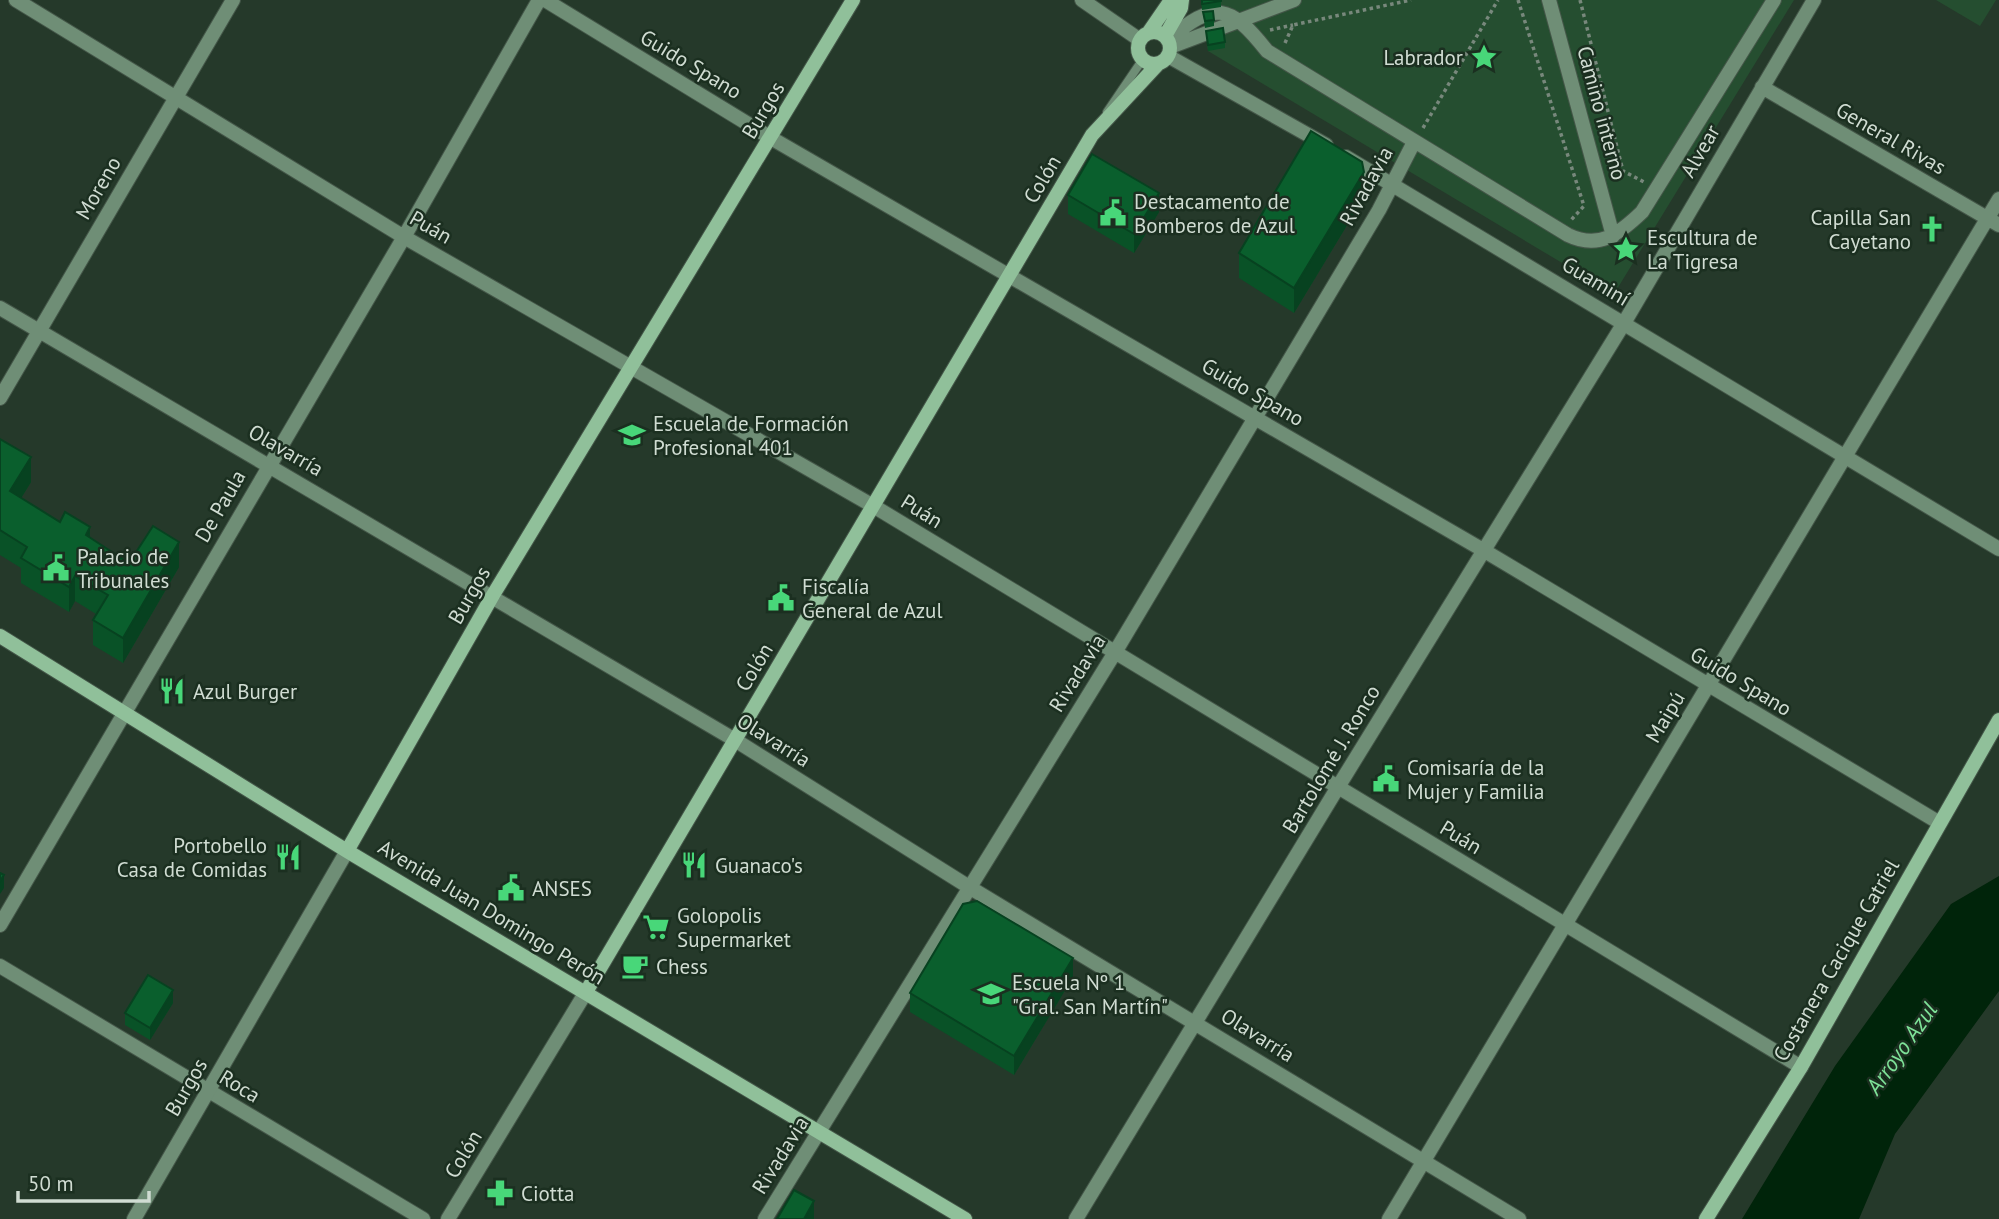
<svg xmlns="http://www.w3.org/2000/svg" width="1999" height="1219" viewBox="0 0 1999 1219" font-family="'PT Sans',sans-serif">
  <rect width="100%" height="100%" fill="#25392a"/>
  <path fill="#254e30" d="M1201 0H1794L1614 294 1208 51Z
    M1936 0H1996L1980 26Z"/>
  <path fill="#00240a" d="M1999 876V991L1895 1134 1859 1219H1742L1835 1066 1951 904Z"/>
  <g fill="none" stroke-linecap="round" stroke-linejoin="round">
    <g stroke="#445648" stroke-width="10">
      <path id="service" d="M1107 112 1143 59"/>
    </g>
    <g stroke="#445648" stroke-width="16">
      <path id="minor" d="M16 0 404 237 875 507 1801 1067
        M545 0 771 138 1483 550 1938 822
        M1082 0 1140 40
        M1549 0 1613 236
        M1168 40C1214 0 1230 4 1267 51L1568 235C1599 250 1619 234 1642 212L1774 0
        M1170 47 1294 0
        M1168 56 1326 145
        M1762 87 1999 225
        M1346 157 1999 549
        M0 308 735 740 969 887 1519 1219
        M0 398 233 0
        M0 925 404 237 539 0
        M0 966 423 1219
        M765 1219 1114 654 1379 210 1414 142
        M1076 1219 1338 787 1624 323 1814 0
        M1389 1219 1999 199"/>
    </g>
    <g stroke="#445648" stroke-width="16">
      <path id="tertiary" d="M134 1219 347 851
        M448 1219 586 992"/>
    </g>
    <g stroke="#445648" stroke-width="16">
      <path id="secondary" d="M1138 48a16 16 0 1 1 32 0a16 16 0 1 1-32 0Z
        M1149 32 1171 0
        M1165 36 1181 8 1182 0
        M0 636 347 851 965 1219
        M347 851 493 595 853 0
        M586 992 1092 135 1158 64
        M1706 1219 1801 1067 1999 720"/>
    </g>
    <path stroke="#78887c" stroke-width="3.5" stroke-dasharray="3.5 3.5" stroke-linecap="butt" d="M1518 0 1584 206 1571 220
      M1580 0 1623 171 1644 182
      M1270 30 1293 25
      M1285 43 1293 25 1411 0
      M1423 128 1498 0"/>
    <use href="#service" stroke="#6f8e76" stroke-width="8"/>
    <use href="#minor" stroke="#6f8e76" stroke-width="14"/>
    <use href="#tertiary" stroke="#6f8e76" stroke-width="14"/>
    <use href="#secondary" stroke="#90c09a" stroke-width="14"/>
  </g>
  <path fill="#095227" d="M1201 0H1221V7L1202 10Z
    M1203 12 1214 20V26L1205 28Z
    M1206 31 1225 42V48L1208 51Z
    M1068 195 1159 212 1134 253 1068 214Z
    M1364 197 1294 313 1239 278V253Z
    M0 439 31 482 21 498 60 522 90 538 129 563 179 567 123 663 93 645V620L96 614 75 601 69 612 21 583V568L0 555Z
    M1073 977 1014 1075 910 1012V993Z
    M173 1003 150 1040 125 1025V1013Z"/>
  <path fill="#074220" d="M1364 172V197L1294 313V288Z
    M1159 193V212L1134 253V234Z
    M31 457V482L10 516V491Z
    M90 527V552L86 535Z
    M179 542V567L123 663V638Z
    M75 576V601L69 612V587Z
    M4 875V888L0 894V881Z
    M1073 958V977L1014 1075V1056Z
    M173 990V1003L150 1040V1028Z
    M814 1201V1219H804Z"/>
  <path fill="#0a5f2d" stroke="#074220" stroke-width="2" d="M1202 0H1221V1L1202 4Z
    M1213 11 1214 20 1205 21 1203 12Z
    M1223 28 1225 42 1208 45 1206 31Z
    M1311 131 1362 162 1364 172 1294 288 1239 253Z
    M1092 154 1159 193 1134 234 1068 195Z
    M0 439 31 457 10 491 60 522 65 512 90 527 86 535 129 563 153 526 179 542 123 638 93 620 108 595 75 576 69 587 21 558 27 547 0 530Z
    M0 873 4 875 0 881Z
    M977 901 1073 958 1014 1056 910 993 963 904Z
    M148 975 173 990 150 1028 125 1013Z
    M794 1190 814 1201 804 1219H777Z"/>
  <defs>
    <g id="sight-bare" transform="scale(2.1)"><path d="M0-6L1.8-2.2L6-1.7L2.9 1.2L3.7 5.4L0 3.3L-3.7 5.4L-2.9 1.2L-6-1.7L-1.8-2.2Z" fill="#48d779" stroke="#1b2f20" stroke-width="2.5" paint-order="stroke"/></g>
    <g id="civic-bare" transform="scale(2.1)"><path d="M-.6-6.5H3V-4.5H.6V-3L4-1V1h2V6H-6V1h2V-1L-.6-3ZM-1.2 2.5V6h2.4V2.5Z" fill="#48d779" stroke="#1b2f20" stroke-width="2.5" paint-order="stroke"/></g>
    <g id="church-bare" transform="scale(2.1)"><path d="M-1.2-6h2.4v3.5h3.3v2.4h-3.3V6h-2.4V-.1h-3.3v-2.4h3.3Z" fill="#48d779" stroke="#1b2f20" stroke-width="2.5" paint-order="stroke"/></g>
    <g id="school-bare" transform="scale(2.1)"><path d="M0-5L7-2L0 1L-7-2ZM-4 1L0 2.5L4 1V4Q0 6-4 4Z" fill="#48d779" stroke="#1b2f20" stroke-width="2.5" paint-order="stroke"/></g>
    <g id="restaurant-bare" transform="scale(2.1)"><path d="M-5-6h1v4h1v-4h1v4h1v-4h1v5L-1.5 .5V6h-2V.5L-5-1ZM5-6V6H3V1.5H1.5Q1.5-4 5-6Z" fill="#48d779" stroke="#1b2f20" stroke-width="2.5" paint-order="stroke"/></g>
    <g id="supermarket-bare" transform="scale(2.1)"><path d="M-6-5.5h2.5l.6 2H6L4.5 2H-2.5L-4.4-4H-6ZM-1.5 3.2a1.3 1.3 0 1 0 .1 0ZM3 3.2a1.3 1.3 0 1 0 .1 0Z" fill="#48d779" stroke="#1b2f20" stroke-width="2.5" paint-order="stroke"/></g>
    <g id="cafe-bare" transform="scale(2.1)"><path d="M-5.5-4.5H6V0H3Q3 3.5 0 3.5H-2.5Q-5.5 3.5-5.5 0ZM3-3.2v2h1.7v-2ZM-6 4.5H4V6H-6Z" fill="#48d779" stroke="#1b2f20" stroke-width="2.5" paint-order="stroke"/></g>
    <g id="pharmacy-bare" transform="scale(2.1)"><path d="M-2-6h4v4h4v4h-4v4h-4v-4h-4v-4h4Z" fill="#48d779" stroke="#1b2f20" stroke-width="2.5" paint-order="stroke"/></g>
  </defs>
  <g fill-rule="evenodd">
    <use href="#sight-bare" x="1484" y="57"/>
    <use href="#civic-bare" x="1113" y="213"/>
    <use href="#church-bare" x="1932" y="229"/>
    <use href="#sight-bare" x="1626" y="249"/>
    <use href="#school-bare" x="632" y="435"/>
    <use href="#civic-bare" x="56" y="568"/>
    <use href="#civic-bare" x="781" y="598"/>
    <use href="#restaurant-bare" x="172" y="691"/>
    <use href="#civic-bare" x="1386" y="779"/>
    <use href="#restaurant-bare" x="288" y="857"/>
    <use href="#restaurant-bare" x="694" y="865"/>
    <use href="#civic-bare" x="511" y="888"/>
    <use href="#supermarket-bare" x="656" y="927"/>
    <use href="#cafe-bare" x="635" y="966"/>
    <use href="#school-bare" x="991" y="994"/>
    <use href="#pharmacy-bare" x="500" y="1193"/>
  </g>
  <g text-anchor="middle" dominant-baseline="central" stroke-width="5" stroke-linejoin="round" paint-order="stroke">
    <g font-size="21" fill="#d0dcd2" stroke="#1b2f20" text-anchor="start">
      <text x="1463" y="57" text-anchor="end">Labrador</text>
      <text x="1134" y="201">Destacamento de<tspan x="1134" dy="24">Bomberos de Azul</tspan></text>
      <text x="1911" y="217" text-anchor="end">Capilla San<tspan x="1911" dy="24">Cayetano</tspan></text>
      <text x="1647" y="237">Escultura de<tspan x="1647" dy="24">La Tigresa</tspan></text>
      <text x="653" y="423">Escuela de Formación<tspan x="653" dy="24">Profesional 401</tspan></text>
      <text x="77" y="556">Palacio de<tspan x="77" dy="24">Tribunales</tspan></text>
      <text x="802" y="586">Fiscalía<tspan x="802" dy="24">General de Azul</tspan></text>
      <text x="193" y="691">Azul Burger</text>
      <text x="1407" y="767">Comisaría de la<tspan x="1407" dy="24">Mujer y Familia</tspan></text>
      <text x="267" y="845" text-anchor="end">Portobello<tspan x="267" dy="24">Casa de Comidas</tspan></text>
      <text x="715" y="865">Guanaco's</text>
      <text x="532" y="888">ANSES</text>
      <text x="677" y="915">Golopolis<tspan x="677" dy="24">Supermarket</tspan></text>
      <text x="656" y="966">Chess</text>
      <text x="1012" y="982">Escuela Nº 1<tspan x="1012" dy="24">"Gral. San Martín"</tspan></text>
      <text x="521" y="1193">Ciotta</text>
    </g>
    <g font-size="21" fill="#d0dcd2" stroke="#1b2f20">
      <text transform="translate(691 64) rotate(31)">Guido Spano</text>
      <text transform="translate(763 110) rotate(-59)">Burgos</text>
      <text transform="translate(1602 113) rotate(75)">Camino interno</text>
      <text transform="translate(1891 138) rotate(30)">General Rivas</text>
      <text transform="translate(1700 151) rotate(-60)">Alvear</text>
      <text transform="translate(1042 179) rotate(-59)">Colón</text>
      <text transform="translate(1366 186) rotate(-61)">Rivadavia</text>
      <text transform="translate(98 188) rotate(-60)">Moreno</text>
      <text transform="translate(431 227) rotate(30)">Puán</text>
      <text transform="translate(1596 281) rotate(31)">Guaminí</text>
      <text transform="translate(1253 392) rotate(30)">Guido Spano</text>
      <text transform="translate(286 450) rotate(30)">Olavarría</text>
      <text transform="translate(220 506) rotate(-60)">De Paula</text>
      <text transform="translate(922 511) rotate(32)">Puán</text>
      <text transform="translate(469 595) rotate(-60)">Burgos</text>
      <text transform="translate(754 667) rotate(-59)">Colón</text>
      <text transform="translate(1077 673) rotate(-58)">Rivadavia</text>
      <text transform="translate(1741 681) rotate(31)">Guido Spano</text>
      <text transform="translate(1665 717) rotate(-59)">Maipú</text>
      <text transform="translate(774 740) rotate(32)">Olavarría</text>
      <text transform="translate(1331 759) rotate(-59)">Bartolomé J. Ronco</text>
      <text transform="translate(1461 837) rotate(31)">Puán</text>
      <text transform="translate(492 912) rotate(31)">Avenida Juan Domingo Perón</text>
      <text transform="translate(1836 960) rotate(-60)">Costanera Cacique Catriel</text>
      <text transform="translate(1258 1035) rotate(32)">Olavarría</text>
      <text transform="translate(240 1086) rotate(31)">Roca</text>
      <text transform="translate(186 1087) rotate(-60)">Burgos</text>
      <text transform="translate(463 1154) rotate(-59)">Colón</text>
      <text transform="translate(780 1155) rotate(-58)">Rivadavia</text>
    </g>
    <g font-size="23" font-style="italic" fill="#7ee298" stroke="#1b2f20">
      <text transform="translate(1901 1048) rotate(-55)">Arroyo Azul</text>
    </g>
  </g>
  <path d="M18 1191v10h131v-10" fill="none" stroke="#d0dcd2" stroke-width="3.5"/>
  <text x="28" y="1191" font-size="21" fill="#d0dcd2" stroke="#1b2f20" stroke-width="5" paint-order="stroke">50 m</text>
</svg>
